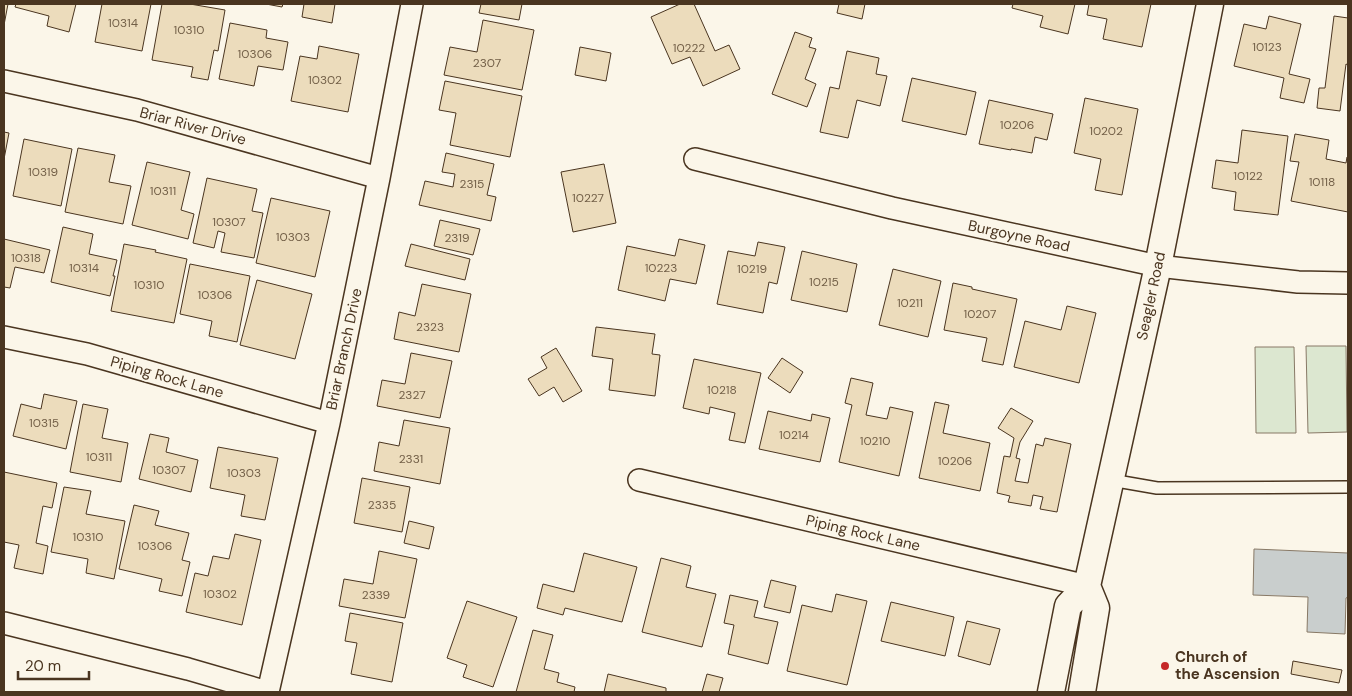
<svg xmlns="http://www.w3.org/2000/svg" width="1352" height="696" viewBox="0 0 1352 696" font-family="'DM Sans',sans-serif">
  <rect width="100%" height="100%" fill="#fbf6e9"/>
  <path fill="#dce7d0" stroke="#887966" d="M1306 346H1346L1347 432 1308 433Z
    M1255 347H1294L1296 433H1256Z"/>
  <path fill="#c9cecd" stroke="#887966" d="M1254 549 1348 553V597L1346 598 1345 634 1307 632 1308 597 1253 595Z"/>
  <path fill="#ecdcbc" stroke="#4a3520" d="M4 4H8L4 25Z
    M16 4H76L69 32 47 26 49 16 15 7Z
    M102 4H151L142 51 95 42Z
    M162 4H190L225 10 218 51 214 50 208 80 191 77 193 67 152 60Z
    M266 4H283L282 7Z
    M304 4H335L332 23 302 17Z
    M481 4H522L519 20 479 13Z
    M680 4H694L715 51 729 45 740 69 703 86 690 57 672 64 651 17Z
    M839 4H865L862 19 837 13Z
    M1013 4H1075L1068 34 1040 27 1043 16 1012 8Z
    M1089 4H1151L1142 47 1103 39 1107 19 1087 15Z
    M1269 16 1301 24 1289 74 1310 79 1304 103 1280 98 1284 78 1234 66 1244 24 1266 29Z
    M1334 16 1348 18V65L1346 64 1340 111 1317 108 1319 88H1325Z
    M483 20 534 30 522 90 444 75 450 47 477 52Z
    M230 23 267 30 266 38 288 42 283 70 258 66 254 86 219 79Z
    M795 32 812 38 809 47 816 49 805 79 816 84 807 107 772 94Z
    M319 46 359 54 348 112 291 101 300 56 317 59Z
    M580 47 611 53 606 81 575 75Z
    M847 51 879 58 876 74 887 76 880 106 857 100 848 138 820 132 830 87 839 89Z
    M912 78 976 92 966 135 902 121Z
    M445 81 522 96 510 157 450 145 456 113 439 110Z
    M1085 98 1138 109 1122 195 1095 190 1101 159 1074 153Z
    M989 100 1053 114 1047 140 1035 137 1032 153 1011 149V150L979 144Z
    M1242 130 1288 136 1278 215 1234 210 1236 192 1212 188 1216 160 1238 163Z
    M4 132 9 133 4 159Z
    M1295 134 1329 140 1326 159 1346 163 1347 157H1348V212L1291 201 1299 162 1290 161Z
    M24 139 72 149 61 206 13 196Z
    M78 148 115 155 109 182 131 186 123 224 65 212Z
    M446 153 494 164 487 195 496 197 491 221 419 205 425 181 453 187 455 174 442 172Z
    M147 162 190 172 181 210 194 214 188 239 132 225Z
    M604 164 616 223 573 232 561 172Z
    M207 178 257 189 252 211 263 213 254 258 221 252 225 233 218 231 214 248 193 243Z
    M271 198 330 211 315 277 256 263Z
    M440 220 480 229 473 255 434 246Z
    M63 227 93 234 89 254 117 260 113 276H115L110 296 51 282Z
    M4 239 50 250 44 273 15 267 10 288 4 287Z
    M679 239 705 245 696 284 670 279 665 301 618 290 627 246 675 256Z
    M758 242 785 247 777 284 769 282 763 313 717 304 728 251 755 256Z
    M124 244 156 250 155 252 187 259 174 323 111 311Z
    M411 244 470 259 465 280 405 266Z
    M802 251 857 264 847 312 791 300Z
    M190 264 250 276 237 342 209 336 212 321 180 314Z
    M893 269 941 281 928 337 879 325Z
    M257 280 312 294 295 359 240 345Z
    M953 283 972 287V289L1017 299 1003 365 982 361 987 338 944 330Z
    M422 284 471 294 459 352 394 339 399 312 415 316Z
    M1067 306 1096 313 1079 383 1014 367 1025 321 1061 330Z
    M596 327 655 334 652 354 660 355 655 396 609 390 613 359 592 356Z
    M556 348 582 391 563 402 554 387 539 396 528 379 547 368 541 357Z
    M411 353 452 361 440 418 377 406 382 380 405 384Z
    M782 358 803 372 790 393 768 378Z
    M694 359 761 373 745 443 729 440 735 413 710 407 709 414 683 408Z
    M851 378 873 383 866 415 887 419 890 407 913 412 899 476 839 462 852 405 845 403Z
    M44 394 77 401 66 449 13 436 21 404 41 409Z
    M935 402 949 405 943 433 990 443 980 491 919 478Z
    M83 404 108 409 102 438 128 443 121 482 70 472Z
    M1011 408 1033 421 1020 442 1016 458 1020 459 1015 481 1028 483 1036 444 1043 446 1045 438 1071 444 1057 512 1040 509 1043 497 1033 495 1031 506 1008 502 1010 496 997 493 1004 456 1010 457 1014 438 998 428Z
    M768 411 811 421 812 414 830 418 820 462 759 449Z
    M404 420 450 428 440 484 374 471 379 442 399 446Z
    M150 434 169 438 166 452 198 460 191 492 139 479Z
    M218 447 278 458 265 520 241 516 245 495 210 488Z
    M4 472 57 483 52 508 43 506 36 543 48 546 43 574 14 568 19 545 4 542Z
    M362 478 410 487 402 532 354 523Z
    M64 487 91 491 86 514 125 521 114 579 86 573 88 559 51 552Z
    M134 505 159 511 155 525 189 533 182 560 190 562 182 596 159 591 162 579 119 569Z
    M409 521 434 527 429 549 404 543Z
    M235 534 261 540 242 625 186 612 195 573 208 576 213 556 229 559Z
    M379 551 417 559 405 618 339 606 344 579 373 584Z
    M584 553 637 567 622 622 565 608 563 615 537 608 543 584 574 592Z
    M661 558 691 566 686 587 716 594 702 647 642 632Z
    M771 580 796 586 790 613 764 607Z
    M836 594 867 601 847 685 787 671 802 605 832 612Z
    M730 595 758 601 754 617 778 622 768 664 728 654 734 625 724 623Z
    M467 601 517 617 493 687 463 677 467 665 447 658Z
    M891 602 954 617 945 656 881 641Z
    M350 613 403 623 392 682 351 674 357 643 345 641Z
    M967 621 1000 629 990 665 958 656Z
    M533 630 553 635 544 669 559 673 557 682 575 687 574 692H516Z
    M1293 661 1342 670 1339 683 1291 674Z
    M608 674 666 688V692H604Z
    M707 674 723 678 719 692H702Z"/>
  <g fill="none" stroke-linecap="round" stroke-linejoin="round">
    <g stroke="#4a3520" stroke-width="14">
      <path id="service" d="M1111 480 1157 488 1348 487"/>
    </g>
    <g stroke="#4a3520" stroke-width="24">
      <path id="minor" d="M4 81 137 110 379 178
        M695 159 892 208 1158 266 1298 282 1348 283
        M4 337 87 354 329 423
        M639 480 1087 586
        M4 623 188 669 267 692
        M268 692 329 423 379 178 412 4"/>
    </g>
    <g stroke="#4a3520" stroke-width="29">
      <path id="tertiary" d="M1051 692 1068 606 1087 586 1158 266 1210 4
        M1082 692 1096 608 1087 586"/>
    </g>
    <use href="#service" stroke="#fbf6e9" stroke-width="11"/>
    <use href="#minor" stroke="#fbf6e9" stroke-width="21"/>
    <use href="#tertiary" stroke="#fbf6e9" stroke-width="26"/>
  </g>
  <circle fill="#c62828" stroke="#fbf6e9" stroke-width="2" cx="1165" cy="666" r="5"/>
  <g text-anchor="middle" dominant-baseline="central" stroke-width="4" stroke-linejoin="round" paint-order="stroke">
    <g font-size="12" fill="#725f47">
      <text x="123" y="23">10314</text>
      <text x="189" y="30">10310</text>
      <text x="1267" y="47">10123</text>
      <text x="689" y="48">10222</text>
      <text x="255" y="54">10306</text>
      <text x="487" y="63">2307</text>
      <text x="325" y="80">10302</text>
      <text x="1017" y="125">10206</text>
      <text x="1106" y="131">10202</text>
      <text x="43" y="172">10319</text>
      <text x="1248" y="176">10122</text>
      <text x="1322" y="182">10118</text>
      <text x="472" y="184">2315</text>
      <text x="163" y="191">10311</text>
      <text x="588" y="198">10227</text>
      <text x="229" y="222">10307</text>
      <text x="293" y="237">10303</text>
      <text x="457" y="238">2319</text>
      <text x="26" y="258">10318</text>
      <text x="84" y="268">10314</text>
      <text x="661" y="268">10223</text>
      <text x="752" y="269">10219</text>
      <text x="824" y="282">10215</text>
      <text x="149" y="285">10310</text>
      <text x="215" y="295">10306</text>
      <text x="910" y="303">10211</text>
      <text x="980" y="314">10207</text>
      <text x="430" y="327">2323</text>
      <text x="722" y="390">10218</text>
      <text x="412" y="395">2327</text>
      <text x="44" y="423">10315</text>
      <text x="794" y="435">10214</text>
      <text x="875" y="441">10210</text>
      <text x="99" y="457">10311</text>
      <text x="411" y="459">2331</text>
      <text x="955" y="461">10206</text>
      <text x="169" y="470">10307</text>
      <text x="244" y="473">10303</text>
      <text x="382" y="505">2335</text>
      <text x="88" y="537">10310</text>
      <text x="155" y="546">10306</text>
      <text x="220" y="594">10302</text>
      <text x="376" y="595">2339</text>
    </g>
    <g font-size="15" fill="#4a3520" stroke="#fbf6e9">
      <text transform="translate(193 126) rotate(15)">Briar River Drive</text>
      <text transform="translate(1019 236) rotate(12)">Burgoyne Road</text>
      <text transform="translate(1151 296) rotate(-78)">Seagler Road</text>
      <text transform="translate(344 349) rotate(-78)">Briar Branch Drive</text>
      <text transform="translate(167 377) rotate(16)">Piping Rock Lane</text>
      <text transform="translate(863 533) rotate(13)">Piping Rock Lane</text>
    </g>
    <g font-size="15" font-weight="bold" fill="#4a3520" stroke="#fbf6e9" text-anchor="start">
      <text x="1175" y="657">Church of<tspan x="1175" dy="17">the Ascension</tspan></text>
    </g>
  </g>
  <rect width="1352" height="696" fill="none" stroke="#4a3520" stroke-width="10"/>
  <path d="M18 671v8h71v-8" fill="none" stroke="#4a3520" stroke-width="2.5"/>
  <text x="25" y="671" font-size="15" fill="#4a3520" stroke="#fbf6e9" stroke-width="4" paint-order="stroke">20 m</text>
</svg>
